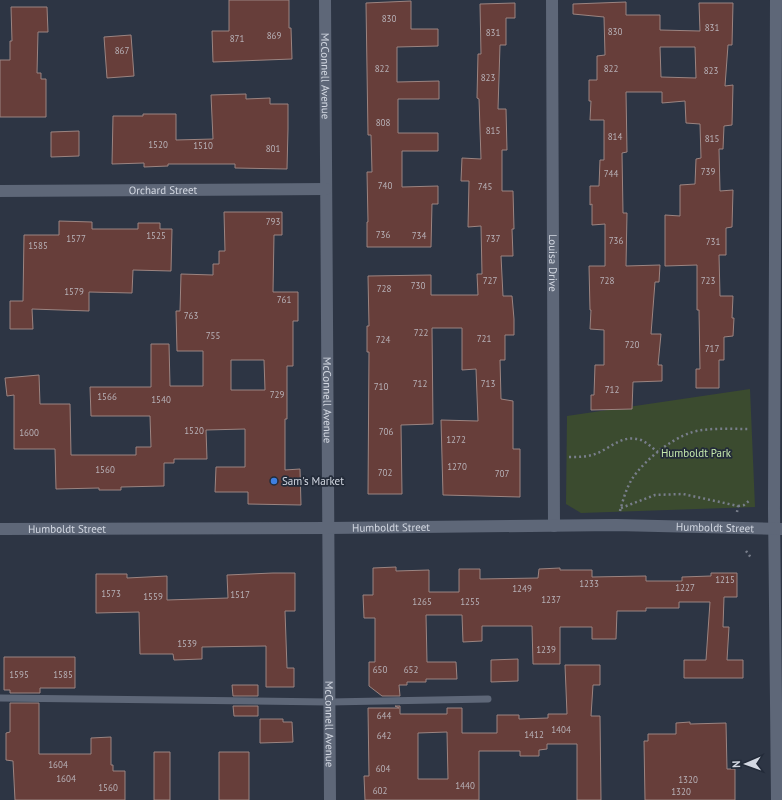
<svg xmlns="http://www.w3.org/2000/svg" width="782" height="800" viewBox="0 0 782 800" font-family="'PT Sans',sans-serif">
  <rect width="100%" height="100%" fill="#2d3544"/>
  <path fill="#3b4b2f" d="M750 389 755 507 581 513 566 504 567 416Z"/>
  <path fill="#673e3a" stroke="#9b8481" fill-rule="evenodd" d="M229 0H289V28H291L292 59 213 62 212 31H229Z
    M411 1V29H438V46L397 47V82L439 81V99H398V133H438V151H402V187L438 186V204H432L431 247H367V222H368L367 172H372L371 135H368L366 3Z
    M626 2V15H660V30L700 31 699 3H733L732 45H728L725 86 733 85 732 125 724 126 723 149H719L720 191 733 190 732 227 726 228V255H719L720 296H733L732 318H734L733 336 724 337V360H719V388H696V369H700L699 310H697V265L665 266V215L680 216V185L695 184 696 159 701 158 700 124 686 123 685 101 662 103V92H626L627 152 622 153 623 213H627L626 266 660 265 659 282H655L651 334H661L658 365H662V381L633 382 632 409 591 410V395H594L595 365H604V330L590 329 591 310H590L589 266H605V224L592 225V204L590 205V186H599L600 160H604V120H590L591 101H589V80H597V56L605 55 604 17 573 14V4ZM660 47H695L696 78 661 77Z
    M515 3V18H506V45H500L498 109H506L507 150H502V191H513L514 229H512L513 256H501L503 296H512L514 319V335H505V360H500L501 399 513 401V449H520V497L443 495 441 420 478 421 476 369 462 370V328H432L433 424 401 425 402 494H368L369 352H367V326H369L368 276 431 275V295H478L477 274H482L481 226 468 227 469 181H461L462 158 481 159 479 99 477 98 478 54H481L480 4Z
    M11 7H47L48 32H38L37 73H41V79H46V117H0V60H10V41H12Z
    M131 35 134 76 107 78 104 37Z
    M246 94V99L270 98V104H288V129L287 169 235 168V164H168V166L144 167V163L112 164 113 116H143V114H176V140L213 139 211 95Z
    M79 131V156L51 157V132Z
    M224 212H282V235H274L273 292H298V321H293V366H287V419H285V470L300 469 301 505 248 504V492H215L216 467H245V429L206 430 207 459H174V463H164V486L121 487V490H99V488L56 489 55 449H14V395L7 396 5 378 39 375 40 404H70L71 455H136V447H151L150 416H91L90 387H151V344H169L170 386H203V351H177L176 311H180L181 274 213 275V264H219V251H225ZM231 360H264L265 390H231Z
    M59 221 92 222V229H138V223H160V229H172L171 271 133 270 132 293 89 292V311L32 309 33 329H10V301H23L24 235H59Z
    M396 567V571L429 570V592H459V569H480V579L538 578 539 569 560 568V570H592V577L646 576V581H682V577L711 576V573H737V597H724L723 627H729L727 660H743V678H684V660H706L710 602H679V608H646V611H617L616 639H592V627H560V664H533L532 626H482V641L463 642 462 615H426L427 662H456L457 679H426V682H407V685H399L400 696H382L369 686V662H375V618H364L363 595H373V568Z
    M273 573H295V611H285L287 668H294V687H266V646L202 647V659L174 660 173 654H140L139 612 96 613V574H127V578L167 576V600L228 598 227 575Z
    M4 657H75V688H40V693H10V690H4Z
    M518 659V681L491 682V660Z
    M565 665H600V685H593L591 716H600L601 800H577V744H547V749L539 750V756H520V751H479V800H365L364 776H369L368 708H399L395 706H400V714H447V708H462V733H497V715H519V719L548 718V714H567ZM447 732 448 779H418V733Z
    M232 685H258V696H233Z
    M10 703H39V754H91V738L111 737V765H113V771H125V800H15L13 761 6 760V733L10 732Z
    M233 706H258V716H234Z
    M260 719H283V722H292L293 742 260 743Z
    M690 722V724L726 723 727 769H735V800H645L644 741H648V734H676V723Z
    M154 752H170V800H154Z
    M219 752H249V800H219Z"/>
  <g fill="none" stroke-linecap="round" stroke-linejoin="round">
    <path stroke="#787e8b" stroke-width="2.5" stroke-dasharray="2 3" stroke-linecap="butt" d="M569 457C580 457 590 457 600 452 612 446 623 436 637 439 645 440 652 448 658 452
      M738 506 744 505 750 500
      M621 508 655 495 683 494 738 506 737 512
      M620 511C623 500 626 489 632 479 645 459 678 432 703 430 718 428 734 429 749 429
      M746 551 752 559"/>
    <path stroke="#5e6778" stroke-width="7" d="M0 698 329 702 488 699"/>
    <g stroke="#5e6778" stroke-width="12">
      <path id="s1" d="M325 0 330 800"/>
      <path id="s2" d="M552 0 554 526"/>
      <path id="s3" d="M0 191 326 189"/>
    </g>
    <g stroke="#5e6778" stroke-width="12">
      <path d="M776 0 774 509 777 800"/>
      <path id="s4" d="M0 529 328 528 616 525 781 529"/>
    </g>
  </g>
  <circle fill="#3f7fe0" stroke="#232b39" stroke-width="1.5" cx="274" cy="481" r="4"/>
  <g text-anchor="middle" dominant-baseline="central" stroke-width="3.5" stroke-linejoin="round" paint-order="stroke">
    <g font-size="9" fill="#b8b2b8">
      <text x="389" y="18">830</text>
      <text x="712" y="27">831</text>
      <text x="615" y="31">830</text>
      <text x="493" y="32">831</text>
      <text x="274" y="35">869</text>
      <text x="237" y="38">871</text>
      <text x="122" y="50">867</text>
      <text x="382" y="68">822</text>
      <text x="611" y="68">822</text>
      <text x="711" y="70">823</text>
      <text x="488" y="77">823</text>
      <text x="383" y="122">808</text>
      <text x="493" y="130">815</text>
      <text x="615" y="136">814</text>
      <text x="712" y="138">815</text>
      <text x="158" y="144">1520</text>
      <text x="203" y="145">1510</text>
      <text x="273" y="148">801</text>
      <text x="708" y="171">739</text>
      <text x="611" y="173">744</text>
      <text x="385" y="185">740</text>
      <text x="485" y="186">745</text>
      <text x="273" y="221">793</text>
      <text x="383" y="234">736</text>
      <text x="156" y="235">1525</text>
      <text x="419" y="235">734</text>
      <text x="76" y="238">1577</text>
      <text x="493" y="238">737</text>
      <text x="616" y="240">736</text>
      <text x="713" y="241">731</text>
      <text x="38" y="245">1585</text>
      <text x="490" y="280">727</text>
      <text x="607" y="280">728</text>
      <text x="708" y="280">723</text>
      <text x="418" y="285">730</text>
      <text x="384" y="288">728</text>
      <text x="74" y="291">1579</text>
      <text x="284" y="299">761</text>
      <text x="191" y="315">763</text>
      <text x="421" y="332">722</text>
      <text x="213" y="335">755</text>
      <text x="484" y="338">721</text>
      <text x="383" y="339">724</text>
      <text x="632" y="344">720</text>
      <text x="712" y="348">717</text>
      <text x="420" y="383">712</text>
      <text x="488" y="383">713</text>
      <text x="381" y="386">710</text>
      <text x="612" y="389">712</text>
      <text x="277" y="394">729</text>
      <text x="107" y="396">1566</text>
      <text x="161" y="399">1540</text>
      <text x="194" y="430">1520</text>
      <text x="386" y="431">706</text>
      <text x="29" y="432">1600</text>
      <text x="456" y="439">1272</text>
      <text x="457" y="466">1270</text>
      <text x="105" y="469">1560</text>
      <text x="385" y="472">702</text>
      <text x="502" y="473">707</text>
      <text x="725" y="579">1215</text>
      <text x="589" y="583">1233</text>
      <text x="685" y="587">1227</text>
      <text x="522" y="588">1249</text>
      <text x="111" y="593">1573</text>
      <text x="240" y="594">1517</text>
      <text x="153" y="596">1559</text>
      <text x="551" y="599">1237</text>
      <text x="422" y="601">1265</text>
      <text x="470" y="601">1255</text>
      <text x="187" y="643">1539</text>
      <text x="546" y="649">1239</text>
      <text x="380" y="669">650</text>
      <text x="411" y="669">652</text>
      <text x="19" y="674">1595</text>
      <text x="63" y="674">1585</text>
      <text x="384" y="715">644</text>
      <text x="561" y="729">1404</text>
      <text x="534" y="734">1412</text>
      <text x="384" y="735">642</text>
      <text x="58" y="764">1604</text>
      <text x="383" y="768">604</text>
      <text x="66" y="778">1604</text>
      <text x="688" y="779">1320</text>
      <text x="465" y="785">1440</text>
      <text x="108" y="787">1560</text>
      <text x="380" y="790">602</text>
      <text x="681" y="791">1320</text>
    </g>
    <g font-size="11" fill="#d3d8e2" stroke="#232b39">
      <text stroke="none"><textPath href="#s1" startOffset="76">McConnell Avenue</textPath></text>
      <text stroke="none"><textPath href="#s3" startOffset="163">Orchard Street</textPath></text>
      <text stroke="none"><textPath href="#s2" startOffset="263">Louisa Drive</textPath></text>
      <text stroke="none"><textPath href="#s1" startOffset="400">McConnell Avenue</textPath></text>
      <text stroke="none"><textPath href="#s4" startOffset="391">Humboldt Street</textPath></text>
      <text stroke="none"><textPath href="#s4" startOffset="715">Humboldt Street</textPath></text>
      <text stroke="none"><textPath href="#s4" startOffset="67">Humboldt Street</textPath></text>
      <text stroke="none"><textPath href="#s1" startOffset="724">McConnell Avenue</textPath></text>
    </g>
    <g font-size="11" fill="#c4e8ac" stroke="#232b39">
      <text x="696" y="453">Humboldt Park</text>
    </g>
    <g font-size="11" fill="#d3d8e2" stroke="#232b39" text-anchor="start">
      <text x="282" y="481">Sam's Market</text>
    </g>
  </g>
  <g transform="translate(746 764) rotate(268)" stroke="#232b39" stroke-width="3" paint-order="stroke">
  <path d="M0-3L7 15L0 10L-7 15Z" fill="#d3d8e2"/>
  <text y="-6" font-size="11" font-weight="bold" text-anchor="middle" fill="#d3d8e2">N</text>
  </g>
</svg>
